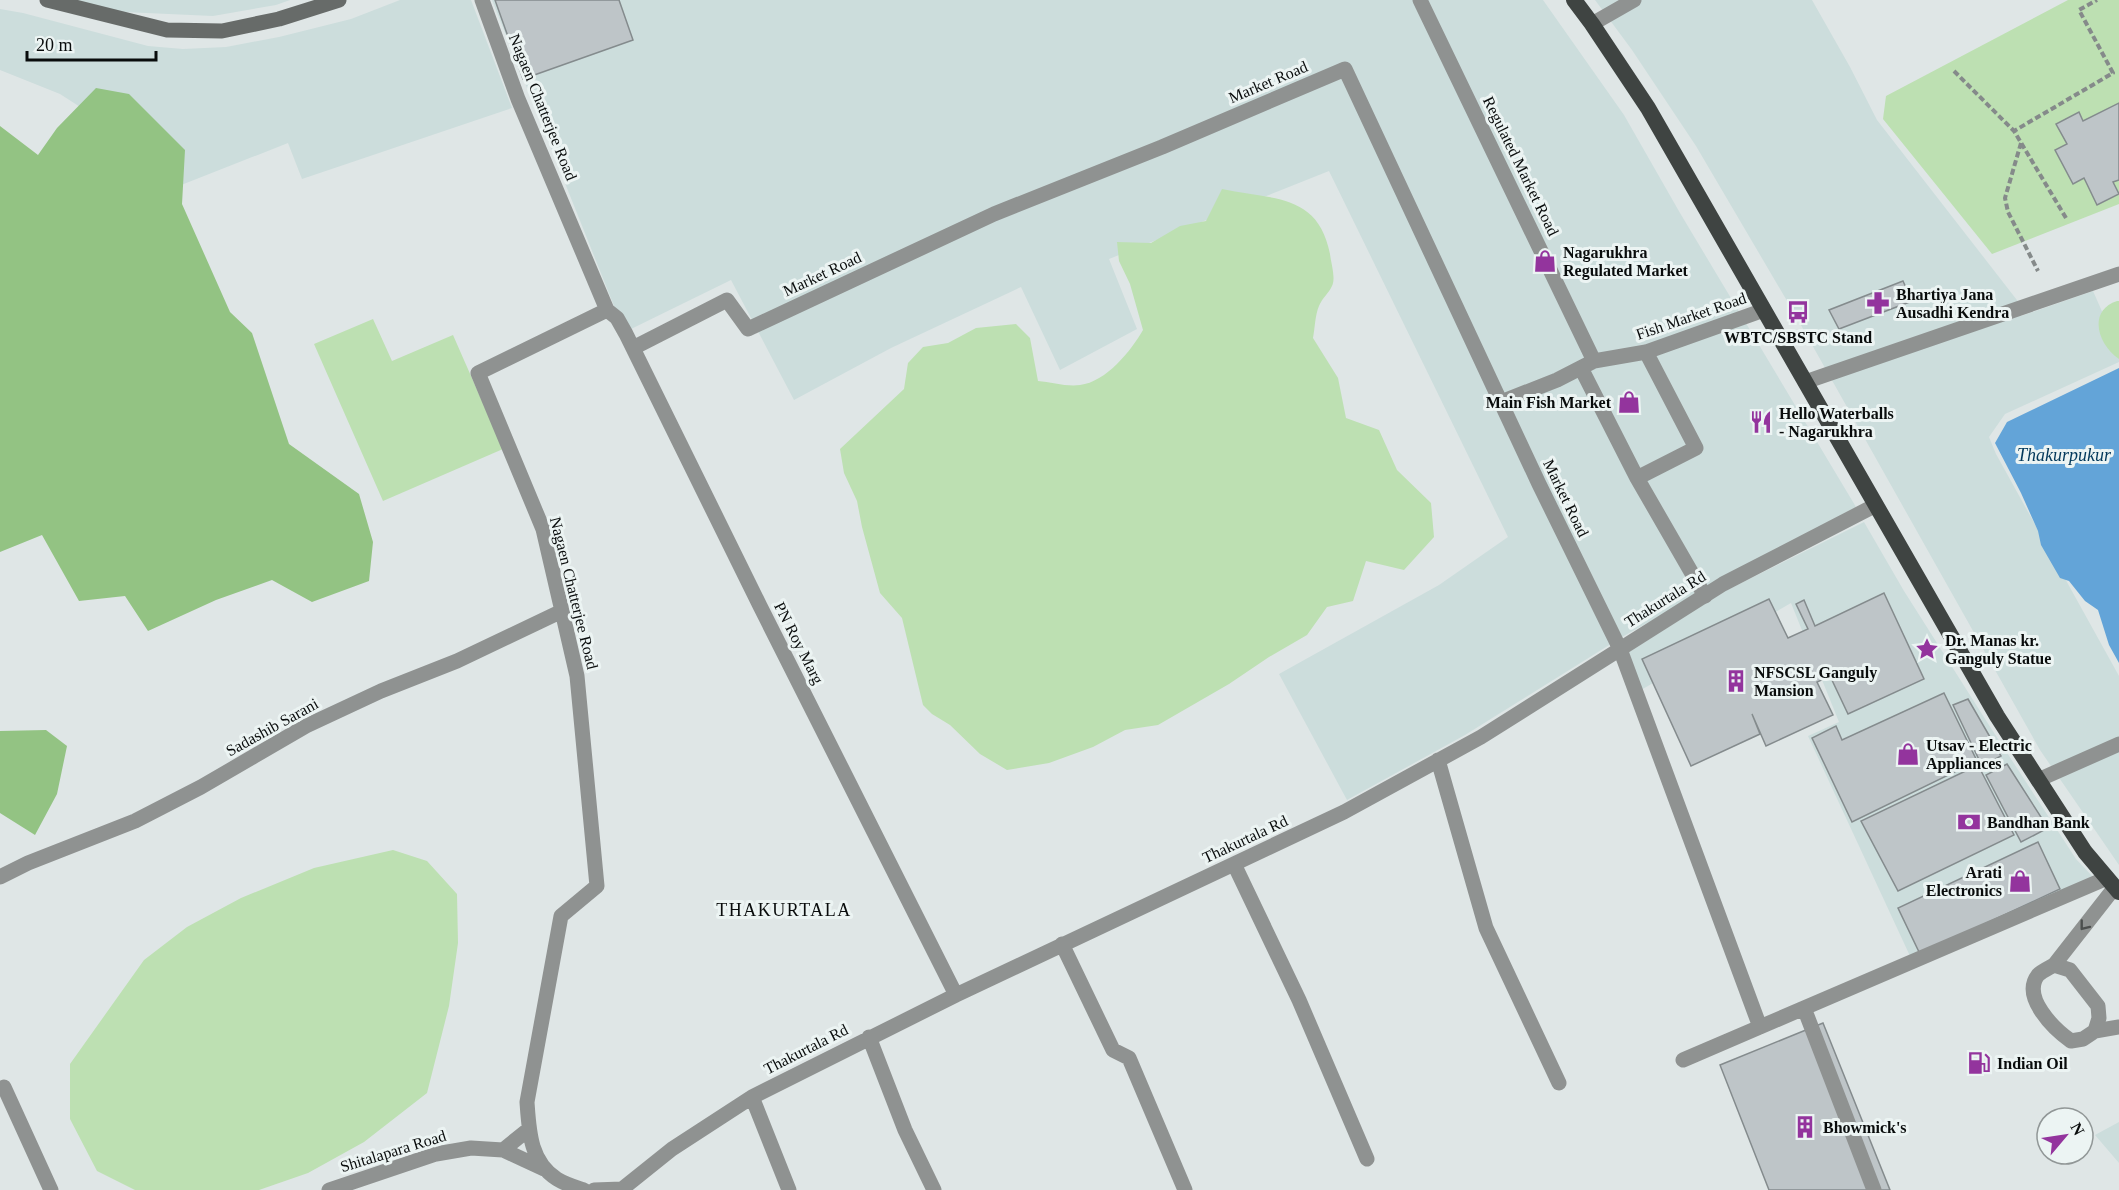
<svg xmlns="http://www.w3.org/2000/svg" width="2119" height="1190" viewBox="0 0 2119 1190" font-family="'Times New Roman',serif">
  <rect width="100%" height="100%" fill="#dfe6e6"/>
  <path fill="#ccdddc" d="M73 0H290L276 5 213 16 124 12Z
    M400 0H471L512 108 302 179 288 143 166 191 119 132 60 94 0 70V9L23 13 148 46 183 49 226 47 279 37 351 19Z
    M492 0H1543L1624 115 1680 213 1856 507 1622 637 1465 735 1347 800 1279 674 1439 585 1508 537 1329 171 1109 259 1137 329 1060 370 1021 287 891 348 794 400 731 280 631 329 614 306Z
    M1595 0H1812L1850 67 1877 120 2020 304 2021 316 2093 291 2119 350V362L2005 414 1989 437 1996 454 2119 676V865L2040 750 1793 311 1696 146 1632 50Z
    M1864 522 1904 591 1987 722 2076 859 2094 878 1910 956 1808 736 1839 722 1791 603 1641 690 1629 652 1725 591Z
    M2119 1122V1163L2095 1135Z"/>
  <path fill="#bde0b2" d="M2068 0H2119V204L1992 254 1883 119 1886 96Z
    M1222 189C1271 200 1318 192 1330 254 1331 263 1336 278 1332 286 1329 293 1322 298 1319 306 1315 315 1315 328 1313 338L1338 378 1346 418 1379 430 1397 470 1431 503 1434 537 1404 570 1366 561 1353 601 1327 607 1307 635 1269 657 1229 684 1158 725 1125 730 1093 747 1049 763 1007 770 980 754 950 725 932 714 923 705 902 618 880 593 862 527 857 501 844 473 840 449 904 389 908 363 923 347 948 343 976 328 1016 324 1030 338 1038 381C1051 382 1067 387 1080 385 1106 382 1131 351 1143 330L1130 284 1119 261 1117 242 1151 243 1180 226 1206 221Z
    M2117 301H2119V359C2098 345 2087 311 2117 301Z
    M373 319 392 361 453 335 503 449 383 501 314 344Z
    M393 850 427 861 457 894 458 943 449 1006 427 1093 364 1142 308 1173 259 1190H135L97 1171 70 1119V1064L144 960 187 927 241 898 314 868Z"/>
  <path fill="#93c383" d="M96 88 129 94 185 150 182 204 230 312 252 333 289 444 359 494 373 542 369 581 312 602 272 580 216 600 148 631 125 596 79 601 42 535 0 552V126L38 155 57 128Z
    M46 730 67 746 57 794 35 835 0 813V731Z"/>
  <path fill="#63a4d8" d="M2119 368V663L2109 645 2098 610 2085 601 2069 581 2060 578 2041 545 2038 531 2021 493 1995 443 2007 422Z"/>
  <path fill="#bec5c8" stroke="#848b8d" stroke-width="1.5" d="M495 0H619L633 40 523 79Z
    M2119 103V180L2113 182 2119 194 2097 205 2084 178 2073 184 2055 150 2067 144 2056 124 2079 112 2083 121Z
    M1903 281 1912 301 1839 329 1829 310Z
    M1884 593 1924 679 1848 714 1830 676 1817 682 1833 715 1766 746 1752 714 1760 734 1691 766 1642 659 1769 599 1788 638 1808 629 1796 604 1804 600 1815 626Z
    M1944 693 1977 761 1852 822 1812 738 1836 726 1842 740Z
    M1968 699 2001 756 1982 766 1953 705Z
    M2007 764 2048 828 2021 842 1986 775Z
    M1978 765 2014 835 1898 891 1861 821Z
    M2038 842 2060 889 1920 954 1898 908Z
    M1823 1023 1890 1190H1769L1720 1065Z"/>
  <g fill="none" stroke-linecap="round" stroke-linejoin="round">
    <path stroke="#858a8a" stroke-width="4" stroke-dasharray="6 3" stroke-linecap="butt" d="M1954 71 2014 131
      M2021 143 2005 198 2008 212 2038 271
      M2066 218 2014 131 2113 73 2079 10 2097 0"/>
    <path stroke="#8f9291" stroke-width="15" d="M1420 0 1594 361
      M1581 368 1637 478 1705 596
      M1501 402 1557 380 1594 361 1646 352 1764 310
      M1637 478 1696 448 1646 352
      M2054 965 2070 970 2098 1006 2099 1018 2095 1031 2083 1039 2071 1041C2054 1029 2021 997 2038 975 2042 971 2049 968 2054 965Z
      M2054 965 2115 887
      M2095 1031 2119 1027"/>
    <path stroke="#8f9291" stroke-width="15" d="M482 0 518 99 607 310 478 373 543 529 562 611 577 676 597 886 561 916 527 1102C529 1131 530 1162 557 1179 565 1184 575 1187 584 1190
      M1592 24 1634 0
      M607 310 617 318 626 334 760 606 956 995
      M633 348 727 300 748 329 994 214 1162 147 1345 69 1539 484 1620 649 1760 1027
      M1805 382 2119 274
      M1438 760 1486 928 1559 1083
      M2038 780 2119 744
      M1234 864 1299 1000 1367 1159
      M0 877 28 863 135 821 201 787 306 726 381 691 457 661 562 611
      M1062 944 1113 1050 1129 1058 1185 1190
      M1804 1008 1874 1190
      M869 1037 905 1130 934 1190
      M1683 1060 2107 878
      M4 1087 51 1190
      M752 1097 789 1190
      M529 1129 503 1150 544 1169
      M622 1189 672 1149 752 1097 956 995 1344 812 1481 737 1723 584 1876 505
      M329 1190 436 1154 471 1148 503 1150
      M594 1190 622 1189"/>
    <path stroke="#676b69" stroke-width="15" d="M47 0 167 30 222 31 279 19 339 0"/>
    <path stroke="#3f4442" stroke-width="16" d="M1574 0 1592 24 1648 108 1997 716 2085 852 2119 892"/>
  </g>
  <defs><path id="oneway-chevron" d="M-2-3.5L2.5 0L-2 3.5" fill="none" stroke-width="1.6" stroke-linecap="round" stroke-linejoin="round" transform="scale(1.5)"/></defs>
  <use stroke="#4c4f4e" href="#oneway-chevron" transform="translate(2084 926) rotate(128)"/>
  <defs>
    <g id="shop-bare" transform="scale(1.8)"><path d="M-5-2.5h2.3a2.7 3.5 0 0 1 5.4 0H5L5.5 6h-11ZM-1.5-2.5h3a1.5 2.3 0 0 0-3 0Z" fill="#93349d" stroke="#ecf4f3" stroke-width="2.5" paint-order="stroke"/></g>
    <g id="pharmacy-bare" transform="scale(1.8)"><path d="M-2-6h4v4h4v4h-4v4h-4v-4h-4v-4h4Z" fill="#93349d" stroke="#ecf4f3" stroke-width="2.5" paint-order="stroke"/></g>
    <g id="bus-bare" transform="scale(1.8)"><path d="M-5-6H5V4H4V6H2V4H-2V6H-4V4H-5ZM-3.5-4V0h7V-4ZM-3.5 1.2v1.5H-2V1.2ZM2 1.2v1.5H3.5V1.2Z" fill="#93349d" stroke="#ecf4f3" stroke-width="2.5" paint-order="stroke"/></g>
    <g id="restaurant-bare" transform="scale(1.8)"><path d="M-5-6h1v4h1v-4h1v4h1v-4h1v5L-1.5 .5V6h-2V.5L-5-1ZM5-6V6H3V1.5H1.5Q1.5-4 5-6Z" fill="#93349d" stroke="#ecf4f3" stroke-width="2.5" paint-order="stroke"/></g>
    <g id="sight-bare" transform="scale(1.8)"><path d="M0-6L1.8-2.2L6-1.7L2.9 1.2L3.7 5.4L0 3.3L-3.7 5.4L-2.9 1.2L-6-1.7L-1.8-2.2Z" fill="#93349d" stroke="#ecf4f3" stroke-width="2.5" paint-order="stroke"/></g>
    <g id="building-bare" transform="scale(1.8)"><path d="M-4-6H4V6H1V3H-1V6H-4ZM-2.5-4.3h1.7v1.8h-1.7ZM.8-4.3h1.7v1.8H.8ZM-2.5-1h1.7V.8h-1.7ZM.8-1h1.7V.8H.8Z" fill="#93349d" stroke="#ecf4f3" stroke-width="2.5" paint-order="stroke"/></g>
    <g id="bank-bare" transform="scale(1.8)"><path d="M-6-4H6V4H-6ZM0-2.3a2.3 2.3 0 1 0 0 4.6a2.3 2.3 0 1 0 0-4.6Z" fill="#93349d" stroke="#ecf4f3" stroke-width="2.5" paint-order="stroke"/></g>
    <g id="fuel-bare" transform="scale(1.8)"><path d="M-5.5-6h7V0h2V4h1.3V-2.5L3-4.5l.8-.8L6-3V5H2.5V1h-1V6h-7ZM-4.2-4.7v3.2H.2V-4.7Z" fill="#93349d" stroke="#ecf4f3" stroke-width="2.5" paint-order="stroke"/></g>
  </defs>
  <g fill-rule="evenodd">
    <use href="#shop-bare" x="1545" y="261"/>
    <use href="#pharmacy-bare" x="1878" y="303"/>
    <use href="#bus-bare" x="1798" y="312"/>
    <use href="#shop-bare" x="1629" y="402"/>
    <use href="#restaurant-bare" x="1761" y="422"/>
    <use href="#sight-bare" x="1927" y="649"/>
    <use href="#building-bare" x="1736" y="681"/>
    <use href="#shop-bare" x="1908" y="754"/>
    <use href="#bank-bare" x="1969" y="822"/>
    <use href="#shop-bare" x="2020" y="881"/>
    <use href="#fuel-bare" x="1979" y="1063"/>
    <use href="#building-bare" x="1805" y="1127"/>
  </g>
  <g text-anchor="middle" dominant-baseline="central" stroke-width="6" stroke-linejoin="round" paint-order="stroke">
    <g font-size="16" fill="#090c0c" stroke="#ecf4f3">
      <text transform="translate(1268 82) rotate(-23)">Market Road</text>
      <text transform="translate(543 107) rotate(68)">Nagaen Chatterjee Road</text>
      <text transform="translate(1521 166) rotate(64)">Regulated Market Road</text>
      <text transform="translate(822 274) rotate(-25)">Market Road</text>
      <text transform="translate(1691 316) rotate(-19)">Fish Market Road</text>
      <text transform="translate(1566 498) rotate(64)">Market Road</text>
      <text transform="translate(574 593) rotate(76)">Nagaen Chatterjee Road</text>
      <text transform="translate(1665 599) rotate(-32)">Thakurtala Rd</text>
      <text transform="translate(799 643) rotate(63)">PN Roy Marg</text>
      <text transform="translate(272 727) rotate(-29)">Sadashib Sarani</text>
      <text transform="translate(1245 839) rotate(-25)">Thakurtala Rd</text>
      <text transform="translate(806 1049) rotate(-27)">Thakurtala Rd</text>
      <text transform="translate(393 1151) rotate(-17)">Shitalapara Road</text>
    </g>
    <g font-size="16" font-weight="bold" fill="#090c0c" stroke="#ecf4f3" text-anchor="start">
      <text x="1563" y="252">Nagarukhra<tspan x="1563" dy="18">Regulated Market</tspan></text>
      <text x="1896" y="294">Bhartiya Jana<tspan x="1896" dy="18">Ausadhi Kendra</tspan></text>
      <text x="1798" y="337" text-anchor="middle">WBTC/SBSTC Stand</text>
      <text x="1611" y="402" text-anchor="end">Main Fish Market</text>
      <text x="1779" y="413">Hello Waterballs<tspan x="1779" dy="18">- Nagarukhra</tspan></text>
      <text x="1945" y="640">Dr. Manas kr.<tspan x="1945" dy="18">Ganguly Statue</tspan></text>
      <text x="1754" y="672">NFSCSL Ganguly<tspan x="1754" dy="18">Mansion</tspan></text>
      <text x="1926" y="745">Utsav - Electric<tspan x="1926" dy="18">Appliances</tspan></text>
      <text x="1987" y="822">Bandhan Bank</text>
      <text x="2002" y="872" text-anchor="end">Arati<tspan x="2002" dy="18">Electronics</tspan></text>
      <text x="1997" y="1063">Indian Oil</text>
      <text x="1823" y="1127">Bhowmick's</text>
    </g>
    <g font-size="18" font-style="italic" fill="#03395b" stroke="#ecf4f3">
      <text x="2064" y="455">Thakurpukur</text>
    </g>
    <g font-size="18" letter-spacing="1.5" fill="#090c0c" stroke="#ecf4f3">
      <text x="784" y="910">THAKURTALA</text>
    </g>
  </g>
  <g transform="translate(2065 1136) rotate(61)"><circle r="28" fill="#ecf4f3" stroke="#919797" stroke-width="1.5"/>
  <path d="M0-4.5L10 22L0 15L-10 22Z" fill="#93349d"/>
  <text y="-9" font-size="16" font-weight="bold" text-anchor="middle" fill="#090c0c">N</text>
  </g>
  <path d="M27 51v9h129v-9" fill="none" stroke="#090c0c" stroke-width="3"/>
  <text x="36" y="51" font-size="18" fill="#090c0c" stroke="#ecf4f3" stroke-width="4.5" paint-order="stroke">20 m</text>
</svg>
